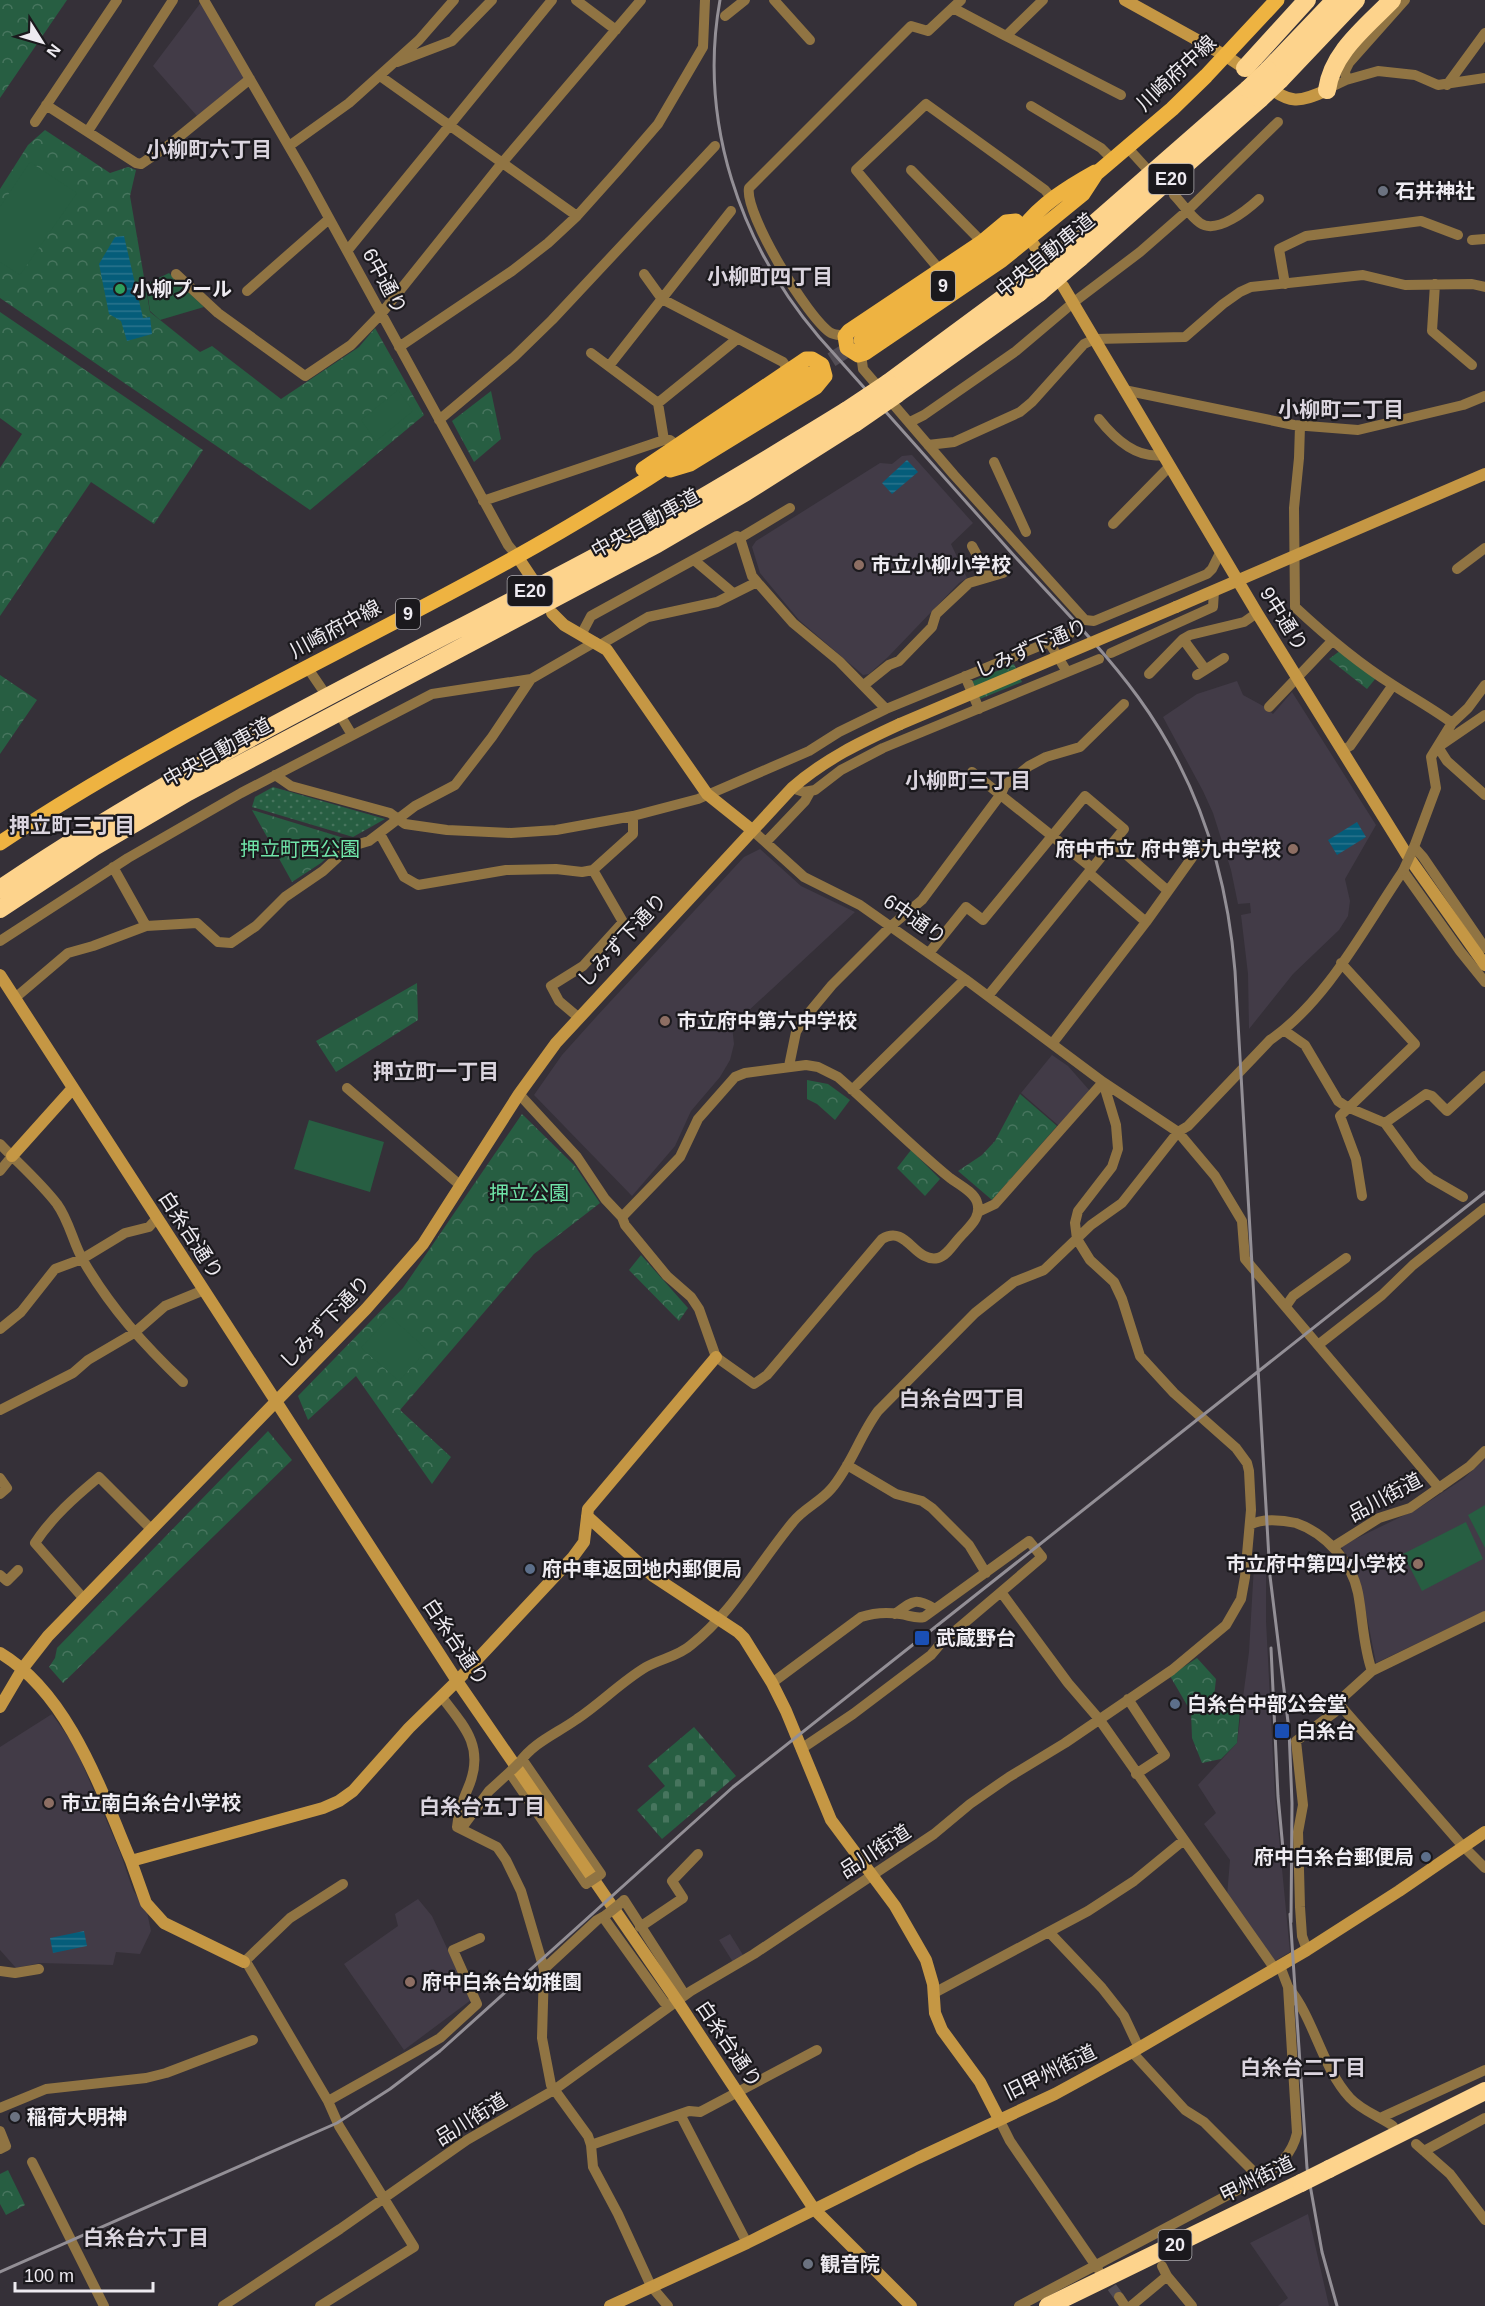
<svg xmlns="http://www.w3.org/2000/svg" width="1485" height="2306" viewBox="0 0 1485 2306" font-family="Helvetica,'Noto Sans JP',sans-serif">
  <defs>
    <pattern id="grass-dots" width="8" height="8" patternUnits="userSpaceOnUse" patternTransform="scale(1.5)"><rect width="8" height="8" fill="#275e42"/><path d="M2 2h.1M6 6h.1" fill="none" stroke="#47755e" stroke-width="1.8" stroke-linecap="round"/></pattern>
    <pattern id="cemetery-stones" width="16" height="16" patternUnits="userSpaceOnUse" patternTransform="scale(1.5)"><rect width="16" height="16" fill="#275e42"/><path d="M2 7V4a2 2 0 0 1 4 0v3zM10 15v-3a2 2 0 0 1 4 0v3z" fill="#47755e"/></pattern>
    <pattern id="park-crowns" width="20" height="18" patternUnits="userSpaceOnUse" patternTransform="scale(1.5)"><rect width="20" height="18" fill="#275e42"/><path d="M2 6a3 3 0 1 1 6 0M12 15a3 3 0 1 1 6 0" fill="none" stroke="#47755e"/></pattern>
    <pattern id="water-rules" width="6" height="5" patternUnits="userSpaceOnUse" patternTransform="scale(1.5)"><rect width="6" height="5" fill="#055d7a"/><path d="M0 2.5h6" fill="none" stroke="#2a748d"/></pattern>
  </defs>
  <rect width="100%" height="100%" fill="#353038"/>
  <path fill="#423b47" d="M202 1 248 75 197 116 153 66Z
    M912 455 973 523 951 544 967 578 959 583 888 657 869 674 863 675 799 620 760 573 752 547 756 541 880 463 892 464 902 456Z
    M1237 681 1243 695 1265 707 1273 714 1292 692 1376 825 1345 879 1350 901 1348 916 1339 930 1293 974 1249 1029 1248 974 1241 915 1251 913 1250 903 1238 904 1231 870 1213 813 1203 791 1163 717 1197 694Z
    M760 849 801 886 855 912 732 1026 734 1044 730 1060 720 1077 691 1111 675 1146 632 1196 534 1095 562 1055 597 1016 744 857Z
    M1052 1055 1068 1066 1090 1091 1059 1126 1021 1093Z
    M1485 1459V1611L1376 1663 1360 1582 1341 1546 1419 1508 1463 1479Z
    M1254 1565H1266V1621L1275 1796 1290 1952 1275 1961 1227 1896 1230 1860 1204 1824 1216 1813 1198 1785 1237 1743 1249 1652Z
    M52 1714 71 1741 78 1754 120 1852 133 1890 147 1912 151 1931 140 1954 116 1952 113 1965 40 1963 16 1968 0 1950V1747Z
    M418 1899 432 1916 471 2000 404 2050 344 1964 398 1926 395 1914Z
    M730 1934 743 1955 733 1962 719 1940Z
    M1308 2214 1329 2306H1278L1288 2298 1250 2243Z"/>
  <path fill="url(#grass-dots)" d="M273 787 385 819 353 837 252 807 255 797Z"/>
  <path fill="url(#cemetery-stones)" d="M694 1727 736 1776 662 1839 637 1810 665 1786 648 1766Z"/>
  <path fill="url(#park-crowns)" d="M0 0H67L0 98Z
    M45 130 110 173 128 167 136 170 130 196 150 312 200 352 212 346 281 399 359 347 375 328 424 415 310 510 0 298V189L28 145Z
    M0 312 203 450 154 524 91 482 0 616V468L22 434 0 418Z
    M491 391 501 439 474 462 452 421Z
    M1341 650 1376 678 1367 689 1329 659Z
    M1014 664 1022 682 975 701 968 683Z
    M0 675 37 700 0 754Z
    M252 810 347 839 321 863 292 882Z
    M417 983 418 1020 336 1072 316 1041Z
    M807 1080 828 1084 850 1100 835 1120 817 1104 807 1099Z
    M1020 1094 1057 1126 992 1200 958 1171 982 1155 995 1141Z
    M522 1114 575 1166 600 1203 534 1254 400 1410 451 1457 432 1484 356 1376 308 1420 298 1396 403 1288Z
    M911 1150 940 1179 925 1196 897 1168Z
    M641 1255 688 1308 679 1321 629 1270Z
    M268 1431 292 1460 63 1683 49 1667 55 1658 57 1648Z
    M1197 1658 1216 1679 1213 1706 1240 1710 1237 1743 1221 1759 1202 1763 1192 1738 1191 1712 1170 1676Z
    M8 2170 25 2205 6 2215 0 2204V2174Z"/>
  <path fill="#275e42" d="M30 162 77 193 20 275 0 262V207Z
    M169 273 204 307 160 320 150 311 146 284Z
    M398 390 413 411 376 441 361 420Z
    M309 1120 384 1142 370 1192 294 1169Z
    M390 1316 427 1350 399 1381 361 1348Z
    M1485 1505V1548L1468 1515Z
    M1466 1522 1483 1559 1422 1591 1403 1554Z"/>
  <path fill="url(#water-rules)" d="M124 236 143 318 150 317 152 334 127 341 121 321 109 314 99 264 115 237Z
    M907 460 918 472 892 494 882 483Z
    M1357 822 1366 837 1337 855 1328 840Z
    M84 1931 87 1946 53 1953 50 1938Z"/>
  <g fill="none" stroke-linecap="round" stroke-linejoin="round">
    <path stroke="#514c54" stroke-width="10" stroke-dasharray="10 5" stroke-linecap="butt" d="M1103 2275 1119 2297"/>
    <path stroke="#514c54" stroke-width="15" stroke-dasharray="15 8" stroke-linecap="butt" d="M812 372 858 343"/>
    <path stroke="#907443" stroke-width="10" d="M204 0 306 176 508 545 517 556
      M576 0 616 30
      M774 0 810 40
      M953 8 1006 36 1043 0
      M725 16 745 0
      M1006 36 1121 95
      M397 62 452 41 492 0
      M380 76 577 216
      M1346 80 1345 71 1349 63 1405 0
      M1447 85 1485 33
      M1327 89 1346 80 1378 71 1415 75 1438 85 1485 78
      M46 105 136 163 141 164 169 145 250 79
      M1031 106 1101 148 1112 159
      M35 122 117 0
      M88 131 173 0
      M289 146 349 103 419 40 454 0
      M1127 147 1147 169
      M911 170 982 242
      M1174 195C1182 203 1190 216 1200 223 1217 235 1248 209 1259 199
      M1472 240 1485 239
      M347 251 552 0
      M939 269 856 170 926 104 1045 190 1053 200
      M176 274 218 313 305 376 351 345 381 314 502 163 641 0
      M644 274 662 299 783 362 789 371
      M1285 284 1279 249 1306 236 1421 221 1458 235
      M1435 284 1432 331 1472 365
      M247 291 329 219
      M845 336C840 335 835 335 831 333 808 319 744 213 749 188L911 26 928 31 961 0
      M399 347 512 271 548 243 577 216 620 168 658 124 703 47 705 0
      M591 353 658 403 664 440
      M861 354 863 369 954 475 1085 620 1094 621 1207 574 1212 569 1220 553
      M609 366 731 211
      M1124 390 1294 425 1358 430 1463 405 1485 396
      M658 403 737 339
      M1099 419C1114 438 1137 459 1163 455
      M439 420 514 357 552 320 715 146
      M910 422 924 415 1016 351 1074 302 1140 252 1188 210 1278 122
      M1300 426 1299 458 1294 508 1295 607C1326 636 1358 663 1393 685 1413 698 1433 709 1452 723
      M928 445 954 442 1020 412 1032 402 1084 344 1095 339 1185 337 1223 304 1240 292 1251 287 1363 275 1405 285 1472 284 1485 287
      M994 462 1026 532
      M483 501 664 440H670L677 445
      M1113 524 1169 467
      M972 546 989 577
      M694 560 733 593
      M1457 569 1485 548
      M757 582 793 623 839 661 886 709 1071 633
      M581 635 591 616 737 536 740 538
      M1183 639 1205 669
      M1049 642 1067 672
      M600 645 648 617 717 602 757 582 752 576 740 538 790 508
      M1111 653 1213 607 1214 591
      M307 667 322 689
      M1149 674 1183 639 1190 635 1244 622 1257 613
      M1197 675 1224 658
      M965 676 979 709
      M864 685 889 665 899 661 932 627 936 614 969 583 1003 573
      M1485 685 1468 708 1452 723 1431 757 1436 788 1414 847 1423 857 1485 948
      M1269 707 1332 641
      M343 720 352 735
      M1438 747 1447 761 1485 795
      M1438 747 1485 715
      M1343 750 1350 746 1393 685
      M972 772 1092 868
      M275 775 291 786 390 813 405 824 447 830 511 833 556 830 633 816 698 799 809 751 839 732 886 709
      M792 788 804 792 815 790 841 770 883 748 1099 659
      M752 830 804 877 860 905 965 979 1103 1082 1178 1132 1215 1176 1242 1221 1245 1259 1439 1488
      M380 834 404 877 418 885 506 870 556 869 582 872 593 870 633 834V816
      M766 842 805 801 810 792
      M1113 843 1168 891
      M113 867 146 926
      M1089 873 1146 922
      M0 941 128 858 241 793 432 694 531 679
      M929 953 966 907 983 920 1085 796 1124 829 988 996
      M1341 963 1415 1044 1340 1116 1356 1159 1362 1196
      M15 998 68 953 93 946 146 926 197 923 218 942 231 943 256 926 285 897 323 871 349 847 369 841 415 806 455 785 492 737 531 679 595 642
      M578 1017 559 1001 551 986 583 966 623 922 593 870
      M1285 1031 1305 1045 1338 1101 1347 1107 1385 1123 1415 1164 1430 1178 1463 1197
      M1052 1044 1146 922 1201 845
      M789 1066 796 1032 803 1020 832 985 891 926 922 900 1001 794 1005 785 1029 766 1046 757 1080 747 1124 704
      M347 1088 461 1186
      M852 1090 965 979
      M519 1094 577 1157 605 1199 622 1217 625 1225 667 1276 691 1297 699 1309 716 1357 754 1384 767 1375 882 1239C907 1224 914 1263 938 1258 947 1256 954 1243 961 1236 970 1226 982 1217 977 1202 974 1192 958 1184 950 1178 911 1146 876 1110 838 1077L818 1067 806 1065 745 1073 735 1077 698 1119 680 1157 622 1217
      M1385 1123 1426 1094 1432 1096 1447 1111 1485 1076
      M0 1144C19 1164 40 1182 57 1204 70 1222 73 1244 84 1262 111 1308 144 1345 183 1382
      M0 1171 12 1156
      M978 1212 995 1204 1103 1082
      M1286 1306 1293 1296 1346 1258
      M0 1329 21 1312 55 1269 82 1259 125 1233 149 1227 157 1218
      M1318 1345 1382 1295 1413 1265 1485 1208
      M0 1410 73 1373 88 1360 134 1333 165 1306 204 1290
      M847 1465 896 1494 922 1501 932 1508 969 1545 986 1573
      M0 1478 7 1488 0 1494
      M1250 1525C1261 1518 1283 1520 1296 1523 1325 1533 1352 1562 1358 1593 1363 1619 1363 1646 1372 1671
      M1333 1547 1379 1518 1410 1508 1470 1466 1485 1451
      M0 1575 7 1581 18 1570
      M84 1599 35 1543C52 1517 75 1497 99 1477L152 1530
      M895 1614C913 1601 915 1597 935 1609
      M772 1683 861 1617C873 1613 887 1612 900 1614 909 1615 915 1619 924 1617L1029 1541 1042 1557 1001 1592
      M441 1696C463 1725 484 1745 470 1783 463 1801 459 1808 457 1827L497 1847 506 1860 521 1891 544 1969 542 2038 551 2085 588 2136 591 2145 593 2167 618 2214 651 2286 668 2306
      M1128 1699 1165 1755 1136 1774
      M1339 1704 1460 1843 1485 1868
      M801 1749 853 1714 931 1655 942 1642 1001 1592 1068 1683 1099 1719 1275 1969
      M522 1759 601 1874 598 1876
      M519 1763C534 1742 556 1734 577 1719 601 1703 621 1682 646 1667 660 1659 679 1656 691 1645 733 1612 759 1563 793 1522 803 1509 820 1502 831 1489 851 1466 860 1435 878 1411L975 1313 1014 1282 1044 1270 1091 1225 1122 1203 1178 1132 1188 1126 1270 1040C1327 1001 1364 928 1403 871L1460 951 1485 982
      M510 1773 586 1884 589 1882
      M461 1829 489 1791 512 1770
      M603 1917 664 2002 668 2005 678 2002 683 1992 624 1900 621 1903
      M640 1927 683 1898 672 1881 698 1854
      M1049 1932 1102 1988 1124 2016 1139 2048
      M1307 1950 1302 1936 1300 1907 1298 1832 1303 1805 1296 1741 1335 1712 1341 1699 1372 1671 1485 1616
      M544 1969 597 1920 606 1915
      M0 1971 15 1973 39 1969
      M1288 1987C1315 2020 1321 2066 1350 2098 1361 2110 1380 2117 1393 2126
      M934 1993 1088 1911 1134 1881 1184 1840
      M1132 2052 1185 2110 1204 2122 1260 2178
      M328 2101 440 2038 477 2004 453 1950 480 1938
      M0 2108 46 2089 146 2078 166 2073 253 2040
      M680 2114 747 2243
      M1380 2118 1485 2070
      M999 2119 1010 2141 1098 2269
      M0 2131 6 2146 0 2149
      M1416 2144 1450 2174 1485 2220
      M591 2145 689 2111 700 2112 817 2050
      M1424 2151 1485 2118
      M32 2162 104 2306
      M1167 2276 1192 2306
      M1119 2297 1125 2306
      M223 2306 340 2229 467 2140 554 2090 691 1991 754 1954 934 1834 970 1804 1009 1777 1065 1743 1172 1670 1226 1625 1241 1599 1245 1577 1251 1510 1249 1471 1247 1463 1236 1448 1174 1393 1140 1356 1122 1299 1114 1282 1090 1260 1077 1239 1075 1223 1078 1211 1112 1167 1118 1149 1116 1125 1103 1082
      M320 2306 414 2247 339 2126 328 2101 248 1965 244 1962 290 1918 343 1884
      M1019 2306 1260 2178C1278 2167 1292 2155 1297 2133L1288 1987 1280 1966
      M1131 2306 1167 2276 1162 2266"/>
    <path stroke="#c59744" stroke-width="12" d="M1125 0 1226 56 1250 72
      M1266 85C1290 104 1299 103 1327 90
      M1025 232 1040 254
      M1063 286 1257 613 1407 855 1485 965
      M517 556 533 580
      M1176 607 1485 474
      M552 613 564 625 607 650 707 794 752 830
      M0 975 457 1681 678 2002 814 2209 911 2306
      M12 1156 73 1088
      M587 1516 653 1576 738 1632 744 1638 772 1683 786 1711 831 1820 895 1906 926 1960 933 1984 935 2013 942 2030 980 2082 999 2119
      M0 1653C69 1694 101 1790 131 1861L323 1808 339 1801 353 1791 409 1728 457 1681 573 1557 584 1542 588 1509 716 1357
      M0 1707 23 1668 48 1636 366 1309 423 1244 519 1094 556 1043 792 788C825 759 861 742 900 724
      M131 1861 146 1903 164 1923 244 1962
      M610 2306 747 2243 918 2158 1055 2094 1132 2052 1307 1950 1399 1891 1485 1832"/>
    <path stroke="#eeb341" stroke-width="15" d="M1091 178 1172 109 1206 76 1277 0
      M1023 228 1016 221 1006 222 982 242 849 331 845 336 847 348 858 355 865 353 1002 260 1083 194 1098 171
      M1023 228C1041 204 1068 187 1095 172
      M861 340 970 268 1023 228 1032 224
      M643 469 806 359H812L822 365 825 376 816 387 690 464 670 470
      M0 843C163 734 343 653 514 558 615 502 713 437 810 374"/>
    <path stroke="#fdd38c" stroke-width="18" d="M1245 68 1307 0
      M1268 70 1335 0
      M1280 80 1356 0
      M1327 90C1332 52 1367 26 1392 0
      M1072 243 1248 89
      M1080 258 1260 99
      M888 383 1030 278
      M897 394 1039 293
      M0 889C205 749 432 647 649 528 716 491 781 451 846 411
      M0 909 94 847 188 792 657 544 746 492 855 423
      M1329 2169 1485 2091
      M1048 2306 1301 2183"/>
    <path stroke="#938f96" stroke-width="3" d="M720 0C698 122 740 244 819 337 882 408 946 479 1009 550 1052 598 1100 645 1138 697 1197 778 1227 871 1235 971L1270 1576 1289 1730 1292 1803 1291 1922
      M1271 1648 1278 1796 1284 1860
      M1290 1914 1307 2168 1322 2252 1337 2306
      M0 2272 337 2123 390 2089 440 2051 733 1787 1485 1192"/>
    <path stroke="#907443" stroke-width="10" d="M1403 871 1414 847
      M512 1770 519 1763
      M589 1882 598 1876
      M606 1915 621 1903"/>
    <path stroke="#c59744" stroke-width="12" d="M900 724 1176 607"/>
    <path stroke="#fdd38c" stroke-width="18" d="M1248 89 1268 70
      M1260 99 1280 80
      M1030 278 1072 243
      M1039 293 1080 258
      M846 411 888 383
      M855 423 897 394
      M1301 2183 1329 2169"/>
  </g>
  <g fill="#6b7280" stroke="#1b191d" stroke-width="2">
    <circle cx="1383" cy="191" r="6"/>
    <circle cx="15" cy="2117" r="6"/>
    <circle cx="808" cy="2264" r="6"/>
  </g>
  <circle fill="#2e9e5b" stroke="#1b191d" stroke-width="2" cx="120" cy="289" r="6"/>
  <g fill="#8d6e63" stroke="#1b191d" stroke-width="2">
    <circle cx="859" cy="565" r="6"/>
    <circle cx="1293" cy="849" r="6"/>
    <circle cx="665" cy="1021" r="6"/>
    <circle cx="1418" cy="1564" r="6"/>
    <circle cx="49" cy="1803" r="6"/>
    <circle cx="410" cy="1982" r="6"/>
  </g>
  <g fill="#5c6f8a" stroke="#1b191d" stroke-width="2">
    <circle cx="530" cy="1569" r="6"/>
    <circle cx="1175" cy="1704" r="6"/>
    <circle cx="1426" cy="1857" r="6"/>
  </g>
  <g fill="#1a4fb4" stroke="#1b191d" stroke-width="2">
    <rect x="914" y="1630" width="16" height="16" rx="3"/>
    <rect x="1274" y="1723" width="16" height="16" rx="3"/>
  </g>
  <g text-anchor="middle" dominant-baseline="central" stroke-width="4.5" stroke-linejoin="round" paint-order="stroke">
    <g fill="#1b191d" stroke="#afacb1" stroke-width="1.5">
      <rect x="1148.5" y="164" width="45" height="30" rx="4.5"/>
      <rect x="931" y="271" width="24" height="30" rx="4.5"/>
      <rect x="507.5" y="576" width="45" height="30" rx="4.5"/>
      <rect x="396" y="599" width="24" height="30" rx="4.5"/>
      <rect x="1158.5" y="2230" width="33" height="30" rx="4.5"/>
    </g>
    <g font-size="18" font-weight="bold" fill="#eeebf1">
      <text x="1171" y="179">E20</text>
      <text x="943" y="286">9</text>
      <text x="530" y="591">E20</text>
      <text x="408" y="614">9</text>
      <text x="1175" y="2245">20</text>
    </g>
    <g font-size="20" fill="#eeebf1" stroke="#1b191d">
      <text transform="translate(1176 73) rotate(-43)">川崎府中線</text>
      <text transform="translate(1045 255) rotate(-39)">中央自動車道</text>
      <text transform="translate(385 281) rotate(62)">6中通り</text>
      <text transform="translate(645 523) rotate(-29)">中央自動車道</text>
      <text transform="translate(1284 619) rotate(58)">9中通り</text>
      <text transform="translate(335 629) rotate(-28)">川崎府中線</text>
      <text transform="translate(1031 648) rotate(-23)">しみず下通り</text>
      <text transform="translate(217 752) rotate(-29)">中央自動車道</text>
      <text transform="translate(915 919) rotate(35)">6中通り</text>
      <text transform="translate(622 940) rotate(-47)">しみず下通り</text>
      <text transform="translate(191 1235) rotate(57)">白糸台通り</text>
      <text transform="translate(325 1322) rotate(-46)">しみず下通り</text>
      <text transform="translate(1385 1497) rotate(-28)">品川街道</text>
      <text transform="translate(456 1642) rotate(56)">白糸台通り</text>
      <text transform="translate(875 1851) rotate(-33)">品川街道</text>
      <text transform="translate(729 2044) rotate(56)">白糸台通り</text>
      <text transform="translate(1050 2072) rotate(-26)">旧甲州街道</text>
      <text transform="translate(471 2119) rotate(-32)">品川街道</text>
      <text transform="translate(1257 2179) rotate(-26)">甲州街道</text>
    </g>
    <g font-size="20" font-weight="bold" fill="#eeebf1" stroke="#1b191d" text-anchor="start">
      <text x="1395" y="191">石井神社</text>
      <text x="132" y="289">小柳プール</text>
      <text x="871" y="565">市立小柳小学校</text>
      <text x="1281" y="849" text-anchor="end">府中市立 府中第九中学校</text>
      <text x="677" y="1021">市立府中第六中学校</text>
      <text x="1406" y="1564" text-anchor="end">市立府中第四小学校</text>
      <text x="542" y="1569">府中車返団地内郵便局</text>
      <text x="936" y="1638">武蔵野台</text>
      <text x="1187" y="1704">白糸台中部公会堂</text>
      <text x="1296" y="1731">白糸台</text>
      <text x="61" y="1803">市立南白糸台小学校</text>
      <text x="1414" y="1857" text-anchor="end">府中白糸台郵便局</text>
      <text x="422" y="1982">府中白糸台幼稚園</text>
      <text x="27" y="2117">稲荷大明神</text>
      <text x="820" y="2264">観音院</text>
    </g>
    <g font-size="20" fill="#6fe4a8" stroke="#1b191d">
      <text x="300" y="849">押立町西公園</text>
      <text x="529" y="1193">押立公園</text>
    </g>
    <g font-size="21" font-weight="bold" fill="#dad4de" stroke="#1b191d">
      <text x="209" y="149">小柳町六丁目</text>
      <text x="770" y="276">小柳町四丁目</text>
      <text x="1341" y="409">小柳町二丁目</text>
      <text x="968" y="780">小柳町三丁目</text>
      <text x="72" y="825">押立町三丁目</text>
      <text x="436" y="1071">押立町一丁目</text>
      <text x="962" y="1398">白糸台四丁目</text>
      <text x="482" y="1806">白糸台五丁目</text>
      <text x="1303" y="2067">白糸台二丁目</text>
      <text x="146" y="2237">白糸台六丁目</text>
    </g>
  </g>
  <g transform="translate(42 42) rotate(127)" stroke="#1b191d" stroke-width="4.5" paint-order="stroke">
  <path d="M0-4.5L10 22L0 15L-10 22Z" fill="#eeebf1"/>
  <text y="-9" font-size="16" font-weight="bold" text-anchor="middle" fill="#eeebf1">N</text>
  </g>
  <path d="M15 2282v9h138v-9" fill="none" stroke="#eeebf1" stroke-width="3"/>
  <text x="24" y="2282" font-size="18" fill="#eeebf1" stroke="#1b191d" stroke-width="4.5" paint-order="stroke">100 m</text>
</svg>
